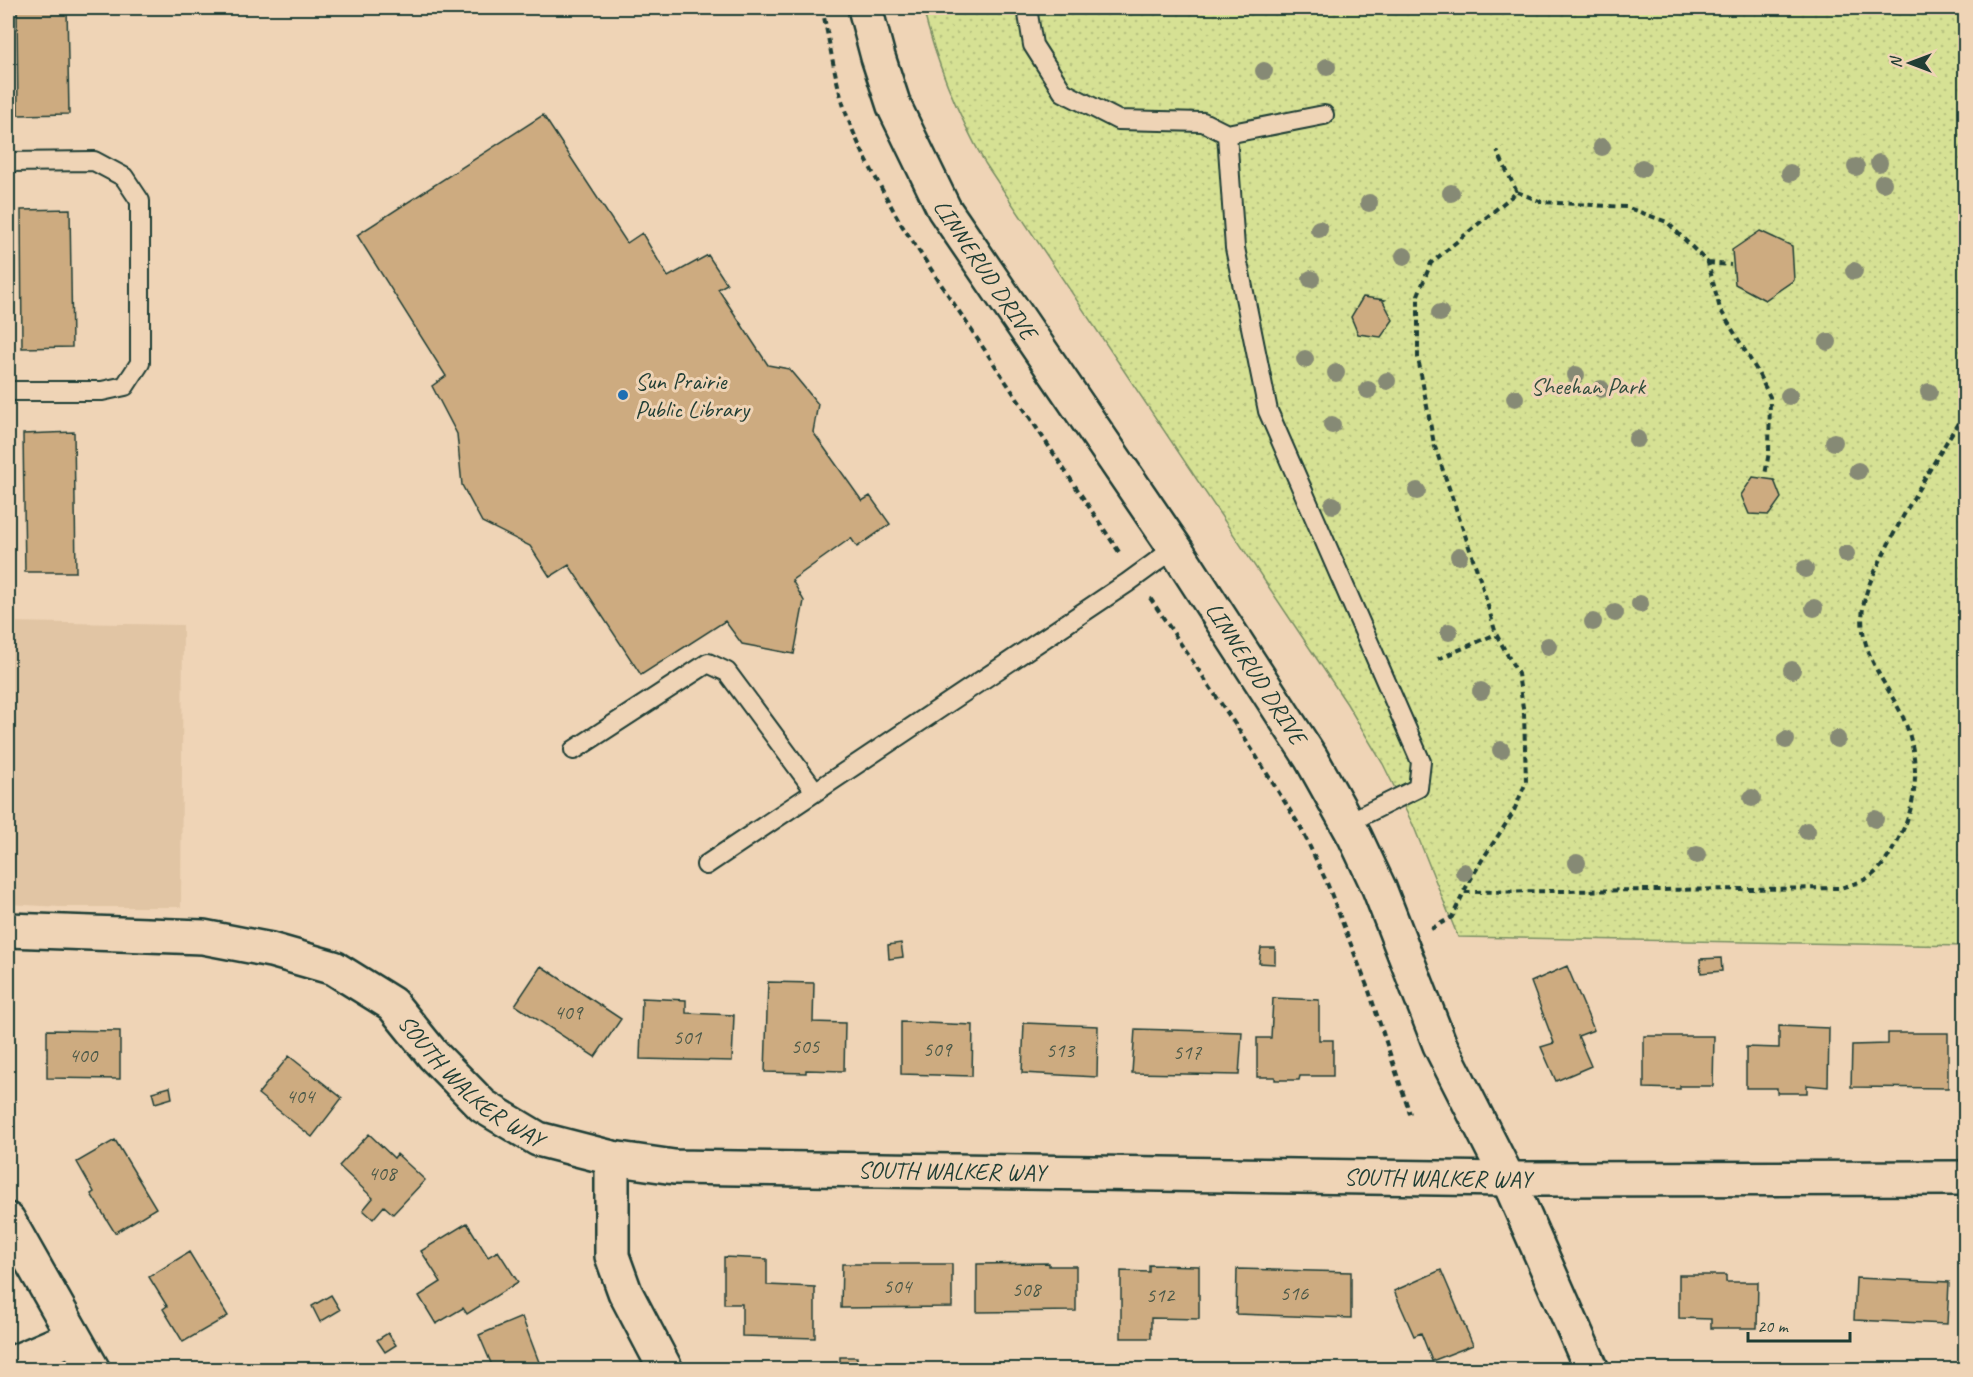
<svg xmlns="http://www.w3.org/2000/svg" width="1973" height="1377" viewBox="0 0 1973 1377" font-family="Caveat,sans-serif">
  <defs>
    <pattern id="park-dots" width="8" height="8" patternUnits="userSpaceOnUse" patternTransform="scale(1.5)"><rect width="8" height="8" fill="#d6e194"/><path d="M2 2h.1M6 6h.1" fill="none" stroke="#b7c280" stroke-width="1.8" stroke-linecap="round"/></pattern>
  </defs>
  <rect width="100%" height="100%" fill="#efd4b6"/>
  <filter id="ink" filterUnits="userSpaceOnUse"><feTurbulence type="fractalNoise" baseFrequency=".0167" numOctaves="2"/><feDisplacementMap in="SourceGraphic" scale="12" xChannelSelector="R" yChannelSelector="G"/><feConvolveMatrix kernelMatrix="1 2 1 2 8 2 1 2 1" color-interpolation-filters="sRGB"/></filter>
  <g filter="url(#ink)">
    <path fill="#e1c5a4" d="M8 622 183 625 181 907H61L8 904Z"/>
    <path fill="url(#park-dots)" stroke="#7a8f64" stroke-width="1.5" d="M923 8H1965V946L1458 937 1414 827 1383 764 1347 704 985 163C957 113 936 63 923 8Z"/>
    <path fill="#cdab80" stroke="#1f3d34" stroke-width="1.5" d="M17 8H67L69 114 18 115Z
      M543 115 627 243 642 233 668 277 708 255 727 284 718 289 768 365 789 369 818 404 813 432 862 501 870 496 890 524 857 547 851 538 792 580 804 601 794 654 742 644 725 621 641 675 569 565 550 577 530 546 482 522 462 485 457 434 432 386 446 376 357 235Z
      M70 209 72 347 22 348 21 210Z
      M1760 231 1792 246 1794 280 1765 300 1735 284 1732 250Z
      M1363 297 1385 300 1383 301 1393 320 1381 337 1358 334 1351 317Z
      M74 432 76 572H25L23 434Z
      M1753 477 1774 480 1781 498 1769 515 1749 514 1741 495Z
      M901 943 903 957 889 959 888 945Z
      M1261 948H1275V964L1259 963Z
      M1721 958 1722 971 1701 973 1700 959Z
      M541 966 621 1019 595 1057 515 1005Z
      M1567 966 1594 1030 1578 1036 1591 1066 1556 1081 1541 1047 1554 1043 1531 982Z
      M768 982 814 983 813 1022 845 1023 844 1071 806 1070V1073L765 1072Z
      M642 998 686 1000V1013L734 1015 732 1061 640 1059Z
      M1273 998 1319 1000V1040H1333V1076H1300L1299 1080H1275V1077H1257V1038H1271Z
      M901 1022 973 1025 972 1076 901 1074Z
      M1024 1023 1098 1026 1097 1077 1022 1073Z
      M1779 1026 1829 1028 1828 1087 1807 1085V1093H1777V1088H1746V1047L1779 1048Z
      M1135 1029 1242 1032 1239 1075 1132 1073Z
      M47 1030 120 1031V1079L47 1078Z
      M1888 1033H1948V1088L1851 1087 1852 1045 1888 1044Z
      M1644 1036H1714L1713 1086H1680V1089L1644 1088Z
      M289 1056 342 1098 312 1137 258 1094Z
      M170 1087 172 1098 155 1103 152 1092Z
      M369 1134 394 1158 397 1154 425 1180 393 1214 384 1206 373 1219 363 1210 373 1198 339 1166Z
      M115 1140 156 1208 115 1233 91 1194 94 1192 77 1162Z
      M467 1223 488 1257 498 1251 518 1282 467 1314 463 1308 436 1324 419 1296 441 1282 421 1251Z
      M189 1252 228 1316 183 1342 163 1309 167 1306 149 1277Z
      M724 1257 767 1259V1285L815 1287V1338L742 1336V1304H724Z
      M1049 1263V1266H1076V1311L977 1312V1264Z
      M842 1264H952V1307L841 1308Z
      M1149 1265 1199 1266V1319L1151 1318V1338H1121V1271L1149 1272Z
      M1237 1269 1351 1272V1318L1236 1314Z
      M1441 1270 1473 1345 1432 1361 1421 1333 1414 1336 1394 1291Z
      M1679 1275H1726V1282H1758L1757 1328H1711V1319L1679 1318Z
      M1856 1278 1949 1282 1947 1324 1854 1320Z
      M331 1295 340 1310 320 1322 312 1306Z
      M522 1317 542 1370H494L479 1335Z
      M388 1333 396 1345 385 1352 377 1340Z
      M840 1357H857V1370H840Z"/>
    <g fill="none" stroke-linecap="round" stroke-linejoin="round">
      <g stroke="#1f3d34" stroke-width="22">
        <path id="lane" d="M1027 8 1033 45 1063 92 1118 120 1203 122 1227 134 1235 248 1268 411 1421 762 1418 788 1347 823
          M1227 134 1324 115
          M8 162 94 161 124 177 140 201V363L125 386 102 391H8
          M574 750 708 663 727 672 815 791
          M706 865 1127 583 1175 548"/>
      </g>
      <g stroke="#1f3d34" stroke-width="38">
        <g id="street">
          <path id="s1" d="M865 8 878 57 894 106 944 209 1175 548 1311 758 1355 837 1379 888 1440 1045 1508 1179 1592 1370"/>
          <path id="s2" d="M8 930 203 937 271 950 334 968 392 1004 434 1056 483 1106 538 1139 612 1158 674 1167 1508 1179 1966 1178"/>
          <path d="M612 1158V1256L625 1292 666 1370"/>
          <path d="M8 1220 93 1370"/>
          <path d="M8 1365 73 1337"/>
        </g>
      </g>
      <path stroke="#1f3d34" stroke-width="4" stroke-dasharray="6 4.5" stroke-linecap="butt" d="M822 8C830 43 835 82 847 116 861 154 882 189 901 224L1121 555
        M1517 192 1542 202 1626 207 1667 222 1708 263 1720 309 1756 369 1770 397 1769 452 1765 475
        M1708 263 1731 265
        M1150 598 1251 748 1301 828 1327 883 1369 991 1410 1114
        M1438 659 1496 634
        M1464 891 1482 860 1513 813 1526 782 1524 714 1518 674 1496 634 1481 582 1434 444 1418 358V295L1431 263 1517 192 1497 151
        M1431 929 1452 917 1464 892 1841 888C1849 885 1858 883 1866 879 1883 870 1894 848 1902 832 1920 795 1919 750 1901 713 1884 680 1857 648 1863 608 1866 586 1877 568 1886 549 1910 501 1938 456 1966 410"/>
      <use href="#lane" stroke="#efd4b6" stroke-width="18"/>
      <use href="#street" stroke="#efd4b6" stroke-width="33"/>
    </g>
    <g fill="#868a74">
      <circle cx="1327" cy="67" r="9"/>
      <circle cx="1264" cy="71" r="9"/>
      <circle cx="1602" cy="147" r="9"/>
      <circle cx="1879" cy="163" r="9"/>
      <circle cx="1856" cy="167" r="9"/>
      <circle cx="1642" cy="168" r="9"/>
      <circle cx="1790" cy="173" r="9"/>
      <circle cx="1883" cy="183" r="9"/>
      <circle cx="1451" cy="193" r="9"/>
      <circle cx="1369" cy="203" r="9"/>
      <circle cx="1319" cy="229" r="9"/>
      <circle cx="1404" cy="256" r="9"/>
      <circle cx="1854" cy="271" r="9"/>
      <circle cx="1311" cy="279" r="9"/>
      <circle cx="1440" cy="313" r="9"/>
      <circle cx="1828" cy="342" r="9"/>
      <circle cx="1305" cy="359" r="9"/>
      <circle cx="1336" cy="373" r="9"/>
      <circle cx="1576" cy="375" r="9"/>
      <circle cx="1387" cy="381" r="9"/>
      <circle cx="1601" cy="389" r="9"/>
      <circle cx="1368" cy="390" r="9"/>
      <circle cx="1929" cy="392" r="9"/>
      <circle cx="1789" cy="396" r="9"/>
      <circle cx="1515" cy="398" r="9"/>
      <circle cx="1332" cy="425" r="9"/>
      <circle cx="1637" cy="439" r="9"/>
      <circle cx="1834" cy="442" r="9"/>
      <circle cx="1858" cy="471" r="9"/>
      <circle cx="1417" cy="491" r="9"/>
      <circle cx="1333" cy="505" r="9"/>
      <circle cx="1846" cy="554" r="9"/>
      <circle cx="1459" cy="556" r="9"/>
      <circle cx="1805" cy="569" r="9"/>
      <circle cx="1640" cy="604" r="9"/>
      <circle cx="1814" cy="608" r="9"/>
      <circle cx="1615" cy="613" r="9"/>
      <circle cx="1593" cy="622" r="9"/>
      <circle cx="1449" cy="632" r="9"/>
      <circle cx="1548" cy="646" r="9"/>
      <circle cx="1792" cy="670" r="9"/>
      <circle cx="1481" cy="691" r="9"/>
      <circle cx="1837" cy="739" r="9"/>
      <circle cx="1786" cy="740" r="9"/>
      <circle cx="1501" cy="750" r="9"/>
      <circle cx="1752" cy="798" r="9"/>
      <circle cx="1875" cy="819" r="9"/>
      <circle cx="1807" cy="831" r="9"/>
      <circle cx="1697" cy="855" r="9"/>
      <circle cx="1577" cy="863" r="9"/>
      <circle cx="1464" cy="872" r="9"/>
    </g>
  </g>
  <circle fill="#1f6fb2" stroke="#efd4b6" stroke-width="2" cx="623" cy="395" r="6"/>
  <g text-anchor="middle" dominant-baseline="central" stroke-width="6" stroke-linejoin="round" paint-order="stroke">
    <g font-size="21" fill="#4a5847">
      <text x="568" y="1012">409</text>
      <text x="687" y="1037">501</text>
      <text x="805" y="1046">505</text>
      <text x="937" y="1049">509</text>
      <text x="1060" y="1050">513</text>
      <text x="1187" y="1052">517</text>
      <text x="83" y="1055">400</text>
      <text x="300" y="1096">404</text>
      <text x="382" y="1173">408</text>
      <text x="897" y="1286">504</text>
      <text x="1026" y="1289">508</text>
      <text x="1294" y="1293">516</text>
      <text x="1160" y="1295">512</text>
    </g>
    <g font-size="24" fill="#1f3d34" stroke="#efd4b6">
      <text stroke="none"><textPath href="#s1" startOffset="290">LINNERUD DRIVE</textPath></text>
      <text stroke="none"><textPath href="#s1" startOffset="776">LINNERUD DRIVE</textPath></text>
      <text stroke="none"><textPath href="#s2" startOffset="510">SOUTH WALKER WAY</textPath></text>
      <text stroke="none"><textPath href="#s2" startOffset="1016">SOUTH WALKER WAY</textPath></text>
      <text stroke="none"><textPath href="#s2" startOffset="1502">SOUTH WALKER WAY</textPath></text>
    </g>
    <g font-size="24" fill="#1f3d34" stroke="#efd4b6" text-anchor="start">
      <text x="635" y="381">Sun Prairie<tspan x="635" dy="28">Public Library</tspan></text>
    </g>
    <g font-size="24" fill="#314d3e" stroke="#efd4b6">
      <text x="1588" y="386">Sheehan Park</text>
    </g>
  </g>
  <rect width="1973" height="1377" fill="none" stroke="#efd4b6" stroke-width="30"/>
  <rect x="15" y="15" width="1943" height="1347" fill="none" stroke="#1f3d34" stroke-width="2" filter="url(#ink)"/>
  <g transform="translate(1910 63) rotate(270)" stroke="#efd4b6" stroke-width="4.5" paint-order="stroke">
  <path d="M0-4.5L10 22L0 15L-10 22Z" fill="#1f3d34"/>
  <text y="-9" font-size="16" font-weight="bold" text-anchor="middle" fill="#1f3d34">N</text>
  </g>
  <path d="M1748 1332v9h102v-9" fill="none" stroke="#1f3d34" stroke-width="3"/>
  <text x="1757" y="1332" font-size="18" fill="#1f3d34" stroke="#efd4b6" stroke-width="4.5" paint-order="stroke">20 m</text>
</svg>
